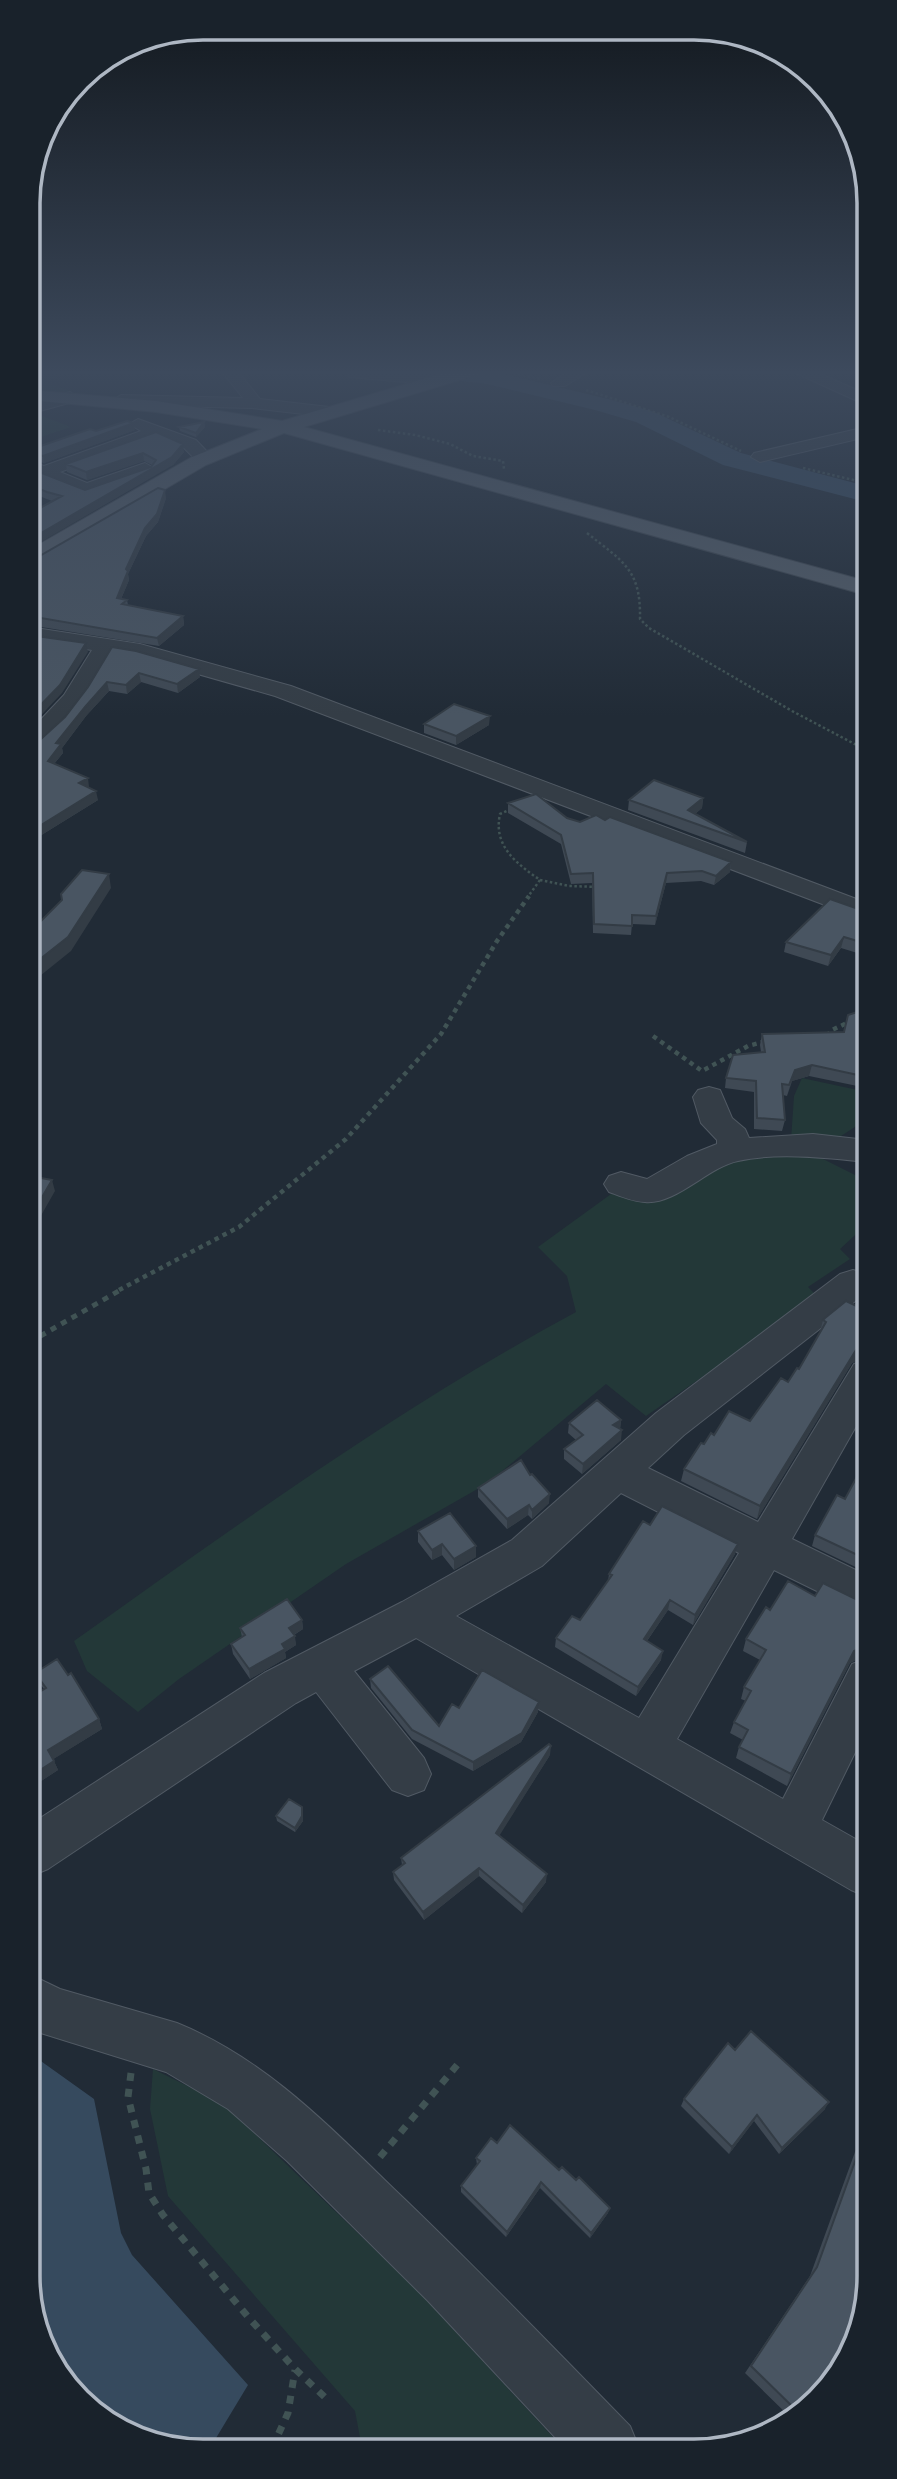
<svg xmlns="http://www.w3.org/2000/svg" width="897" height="2479" viewBox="0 0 897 2479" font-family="'Roboto Condensed',sans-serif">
  <rect width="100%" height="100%" fill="#212b36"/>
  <path fill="#233838" d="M29 369H89L44 381 77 394 29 392Z
    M29 411 71 427 29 441Z
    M802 1078 867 1092V1119L838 1138 791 1140 794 1096Z
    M811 1153 867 1181V1224L840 1249 850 1259 808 1287 818 1297 646 1416 606 1384 488 1483 346 1564 179 1679 138 1712 87 1671 74 1641C237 1525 400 1407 576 1312L567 1276 538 1247 618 1189 735 1158Z
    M153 2069 224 2104 420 2293 563 2448H362L355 2411 168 2196 150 2109Z"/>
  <path fill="#364a5e" d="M31 2054 94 2099 121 2233 132 2255 248 2385 210 2448H170L80 2400 31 2310Z"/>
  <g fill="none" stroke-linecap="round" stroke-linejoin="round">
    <path fill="#364a5e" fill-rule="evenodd" d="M409 369 487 370 612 400 654 412 741 453 866 486V502L723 465 636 422 595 410 487 384 420 376 412 374Z"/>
    <g stroke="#515a64" stroke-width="2">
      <path id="minor" d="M220 369H236L260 399 329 407 337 412 329 417 252 408 121 405 113 400 121 395 243 398Z
        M355 369 426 372 445 377 447 380 439 385 350 377 348 374Z
        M572 369H592L565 386H553L551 383Z
        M787 369H809L866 394V405Z
        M70 392 78 397 76 401 29 414V404Z
        M138 419 196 440 214 459 211 463H199L184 448 157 437 60 472 87 483 145 463 154 468 151 472 87 495 29 472V461L44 466 141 431 129 424Z
        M866 427V437L760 462 751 457 754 453Z
        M29 627 140 644 291 686 867 903V921L275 696 138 657 112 653C99 680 58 745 29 752V732L64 695 92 650 29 641Z
        M709 1087 720 1090 732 1118 745 1129 749 1138 813 1134 867 1140V1162C827 1158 777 1152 738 1161 708 1167 676 1205 645 1202 634 1202 620 1196 609 1192L604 1184 609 1176 621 1172 647 1179 687 1156 717 1144V1140L701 1123 693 1097 698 1090Z
        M853 1270 867 1274V1301L858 1299 684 1435 648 1468 758 1522 854 1364 867 1359V1407L792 1539 868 1576V1616L774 1570 677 1739 783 1799 852 1664 868 1658V1726L822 1820 868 1846V1897L851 1890 416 1638 354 1671 424 1758 431 1774 424 1790 408 1796 392 1790 316 1692 296 1703 48 1869 31 1876V1824L264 1673 402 1602 512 1540 656 1413 840 1274ZM621 1493 739 1553 639 1718 456 1616 542 1566Z
        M31 1975 60 1989 177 2023C265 2059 327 2124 394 2189 475 2266 552 2346 630 2426L639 2448H565L428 2301 287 2161 228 2109 166 2072 31 2030Z"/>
    </g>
    <g stroke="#3d4650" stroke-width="2">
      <path id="major" d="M457 369H486L483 373 304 427 866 581V595L284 433 206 465 37 564 29 566V550L192 457 262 429 156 412 29 400V390L156 401 282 421Z"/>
    </g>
    <path stroke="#405354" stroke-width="2.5" stroke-dasharray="2.5 2.5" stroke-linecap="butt" d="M275 369 335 373
      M498 370 540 379
      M586 390 669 417 741 451
      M378 430 415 435 450 444 473 456 503 461 504 469
      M803 468 866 483
      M587 533C623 562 641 569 640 619L649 628 792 711 866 750
      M511 809 500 814C493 846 516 863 540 880L527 898
      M540 880 569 886 598 887"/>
    <path stroke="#405354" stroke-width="4.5" stroke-dasharray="4.5 4.5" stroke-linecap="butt" d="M653 1036 702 1071 748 1046 763 1042
      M827 1036 832 1030 849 1022
      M119 1290 239 1227 346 1139 441 1034 497 941 529 896"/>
    <path stroke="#405354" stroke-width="5" stroke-dasharray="6 6" stroke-linecap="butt" d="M30 1342 122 1289"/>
    <path stroke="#405354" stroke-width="7" stroke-dasharray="8 8" stroke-linecap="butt" d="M131 2073 128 2097 146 2169 149 2193 163 2215 249 2318 295 2369 330 2402
      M380 2157 458 2064
      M272 2448 288 2413 295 2370"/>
    <use href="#minor" fill="#343d46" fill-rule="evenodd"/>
    <use href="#major" fill="#525c67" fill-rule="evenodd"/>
  </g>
  <path fill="#3f4954" d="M204 422 205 427 196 437 180 431 179 427Z
    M135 430 44 463 29 459V450L96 431Z
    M156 432 184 452 173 465 52 501 29 492V468L85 490 151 467 152 465 144 461 87 480 67 472 66 464Z
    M166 498 158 522 146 536 128 574 129 580 121 599 127 600 128 605 183 616 184 625 159 646 29 625V559L36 558Z
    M112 647 200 677 178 693 141 682 127 694 109 691 86 716 62 748 63 753 54 764 89 787H88L98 800 35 839 29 838V744L40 740 65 717 88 687Z
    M424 724 489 725 456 745 424 733Z
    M703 798 702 808 695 814 747 842 745 853 628 810 629 800Z
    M508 803 580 822 605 820 731 862 730 872 714 885 701 881 666 883 655 925 632 924 631 935 593 933 592 883 571 884 561 844 508 813Z
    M867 912V956L841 948 828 966 784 952 786 942Z
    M867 1011V1088L809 1076 792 1081 787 1096 783 1095 785 1120 782 1131 754 1129V1092L725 1088 726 1078 761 1052 760 1045 762 1034 844 1032Z
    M864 1119H867V1139L862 1137V1129Z
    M867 1158V1180L865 1164Z
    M860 1316 866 1331 861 1359 852 1363 757 1519 681 1481 684 1469 704 1444 750 1421 788 1382 799 1369 820 1332 823 1320Z
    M621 1420 620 1429 621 1440 582 1474 564 1459V1449L576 1440 568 1433 569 1423Z
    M867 1458 868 1573 812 1546 815 1535 845 1499Z
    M530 1475 549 1503 532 1519 528 1515 507 1529 478 1497V1488Z
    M650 1525 735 1554 693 1625 668 1610 647 1641 661 1660 636 1696 555 1647 556 1638 580 1620 608 1581 609 1574Z
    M418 1531 476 1557 454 1570 442 1555 432 1560 418 1542Z
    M815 1596 868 1605V1640L856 1660 850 1663 787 1786 736 1758 739 1747 743 1740 730 1733 734 1722 746 1701 741 1699 744 1687 760 1660 743 1651 746 1639 770 1610Z
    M302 1620 303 1629 294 1635 296 1645 285 1652 286 1658 250 1679 233 1654 231 1644 242 1637 240 1628Z
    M35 1673 99 1719 102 1729 53 1759 58 1770 35 1785 31 1778V1697L44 1689 39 1683Z
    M370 1679 439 1726 459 1708 538 1712 521 1742 473 1771 412 1739 371 1688Z
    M550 1755 499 1835 546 1882 522 1913 479 1876 424 1920 394 1880 393 1872 402 1865 401 1858Z
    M868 1792V1808L862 1805Z
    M302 1807 303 1821 295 1832 277 1821 276 1816Z
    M735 2050 825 2109 779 2154 754 2121 729 2154 681 2106 684 2099Z
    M862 2142 826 2391 792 2419 745 2373 810 2276 855 2152Z
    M497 2143 608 2213 590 2238 540 2188 506 2237 461 2192V2186L477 2165 476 2158Z"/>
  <path fill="#333c45" d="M204 422 205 427 196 437V433Z
    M134 423 135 430 44 463 43 456Z
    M183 444 184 452 173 465 29 549V540L172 457Z
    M143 453 144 461 87 480 86 472Z
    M165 490 166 498 158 522 146 536 128 574 129 580 118 606 117 598 126 569 145 528Z
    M183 616 184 625 159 646 157 638Z
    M86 643 88 652 62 693 29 728V717Z
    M199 669 200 677 178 693 177 684Z
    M139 673 141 682 127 694 126 685Z
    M107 682 109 691 86 716 62 748 63 753 49 770 48 761 56 743 85 707Z
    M490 716 489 725 456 745V736Z
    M88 778 89 787 80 792 79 783Z
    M96 791 98 800 35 839 33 830Z
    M703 798 702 808 687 821 688 810Z
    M731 862 730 872 714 885 716 876Z
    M667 873 666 883 655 925 656 916Z
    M109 874 111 888 71 951 30 984V967Z
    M844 937 841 948 828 966 831 955Z
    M812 1065 809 1076 792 1081 787 1096 795 1070Z
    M52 1180 55 1191 30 1235V1218Z
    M867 1342V1349L861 1359 852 1363 757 1519 760 1506 856 1350Z
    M621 1420 620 1430 613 1425Z
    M622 1430 621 1440 582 1474 583 1464Z
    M550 1494 549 1503 532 1519V1510Z
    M529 1505 528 1515 507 1529V1519Z
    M442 1544V1555L432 1560V1550Z
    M738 1544 735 1554 693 1625 695 1615Z
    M476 1546V1557L454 1570V1559Z
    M670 1600 668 1610 642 1648 644 1639Z
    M302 1620 303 1629 290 1637 289 1628Z
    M295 1636 296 1645 285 1652 286 1658 250 1679 249 1669 282 1644Z
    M868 1636V1640L856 1660 850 1663 787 1786 791 1774 854 1651Z
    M663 1651 661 1660 636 1696 638 1687Z
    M539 1702 538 1712 521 1742 473 1771V1762Z
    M99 1719 102 1729 52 1760 48 1750Z
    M551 1746 550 1755 496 1841V1833Z
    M54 1761 58 1770 35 1785 31 1776Z
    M302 1807 303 1821 295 1832V1828Z
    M479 1868V1876L424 1920 423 1912Z
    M547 1874 546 1882 522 1913 523 1905Z
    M829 2102 825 2109 779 2154 782 2148Z
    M757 2115 754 2121 729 2154 732 2147Z
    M541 2182 540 2188 506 2237 507 2232Z
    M610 2208 608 2213 590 2238 591 2233Z"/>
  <path fill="#495562" stroke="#333c45" stroke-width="2" d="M127 421 134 423 43 456 29 452V450L90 429 96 431Z
    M204 422 196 433 179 427Z
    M156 432 183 444 172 457 29 540V514L62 496 47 492 29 485V468L85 490 151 467 156 460 143 453 86 472 66 464Z
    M158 488 165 490 157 514 145 528 126 569 128 571 117 598 127 600 122 604 183 616 157 638 29 616V559L36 558Z
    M29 635 86 643 60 685 29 717Z
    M112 647 136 651 199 669 177 684 139 673 126 685 107 682 85 707 56 743 61 744 48 761 88 778 79 783 96 791 33 830 29 829V744L40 740 65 717 88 687Z
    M454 704 490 716 456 736 424 724Z
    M654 780 703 798 688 810 747 842 629 800Z
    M536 794 567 818 580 822 596 815 605 820 610 817 731 862 716 876 702 871 667 873 656 916 632 915V926L594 924 593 873 571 874 561 835 508 803Z
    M82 870 109 874 68 937 30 967 29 933 62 900 61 894Z
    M830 899 867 912V944L844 937 831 955 786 942Z
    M863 1010 867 1011V1077L812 1065 795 1070 789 1085 782 1084 785 1120 757 1118 756 1081 726 1078 733 1055 765 1052 762 1034 844 1032 848 1015Z
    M864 1119H867V1127L865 1126Z
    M30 1176 52 1180 30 1218Z
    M846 1301 863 1309 858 1315 867 1319V1323L863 1329 867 1331V1342L865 1346 856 1350 760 1506 684 1469 701 1443 704 1444 711 1433 714 1435 729 1411 750 1421 781 1378 788 1382 797 1368 799 1369 826 1322 823 1320 825 1318Z
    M597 1400 621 1420 613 1425 622 1430 583 1464 564 1449 583 1435 569 1423Z
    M867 1458 868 1560 815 1535 837 1495 845 1499Z
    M521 1460 530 1475 532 1474 550 1494 532 1510 529 1505 507 1519 478 1488Z
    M662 1506 738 1544 695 1615 670 1600 644 1639 663 1651 638 1687 556 1638 572 1616 580 1620 612 1575 609 1574 643 1521 650 1525Z
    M450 1513 476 1546 454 1559 442 1544 432 1550 418 1531Z
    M788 1581 815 1596 823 1583 868 1605V1636L861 1648 854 1651 791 1774 739 1747 748 1730 734 1722 751 1691 744 1687 766 1650 746 1639 766 1607 770 1610Z
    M287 1599 302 1620 289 1628 295 1636 282 1644 285 1649 249 1669 231 1644 245 1635 240 1628Z
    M57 1659 68 1675 71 1673 99 1719 48 1750 54 1761 31 1776V1697L46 1688 35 1673Z
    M388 1666 439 1726 452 1704 459 1708 482 1670 539 1702 522 1733 473 1762 412 1730 370 1679Z
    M549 1744 551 1746 496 1833 547 1874 523 1905 479 1868 423 1912 393 1872 405 1863 401 1858Z
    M289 1799 302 1807V1816L295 1828 276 1816Z
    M751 2031 829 2102 782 2148 757 2115 732 2147 684 2099 728 2043 735 2050Z
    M510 2125 559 2170 562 2167 576 2180 579 2177 610 2208 591 2233 541 2182 507 2232 461 2186 480 2161 476 2158 491 2138 497 2143Z
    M862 2142 868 2146 869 2287 856 2342 826 2391 799 2413 751 2366 817 2267Z"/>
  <linearGradient id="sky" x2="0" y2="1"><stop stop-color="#12181e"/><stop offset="0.52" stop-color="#3d4a5d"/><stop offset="1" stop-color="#3d4a5d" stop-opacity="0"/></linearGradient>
  <rect width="897" height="716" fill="url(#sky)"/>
  <path d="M0 0H897V2479H0ZM203 40H694A163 163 0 0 1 857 203V2276A163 163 0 0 1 694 2439H203A163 163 0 0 1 40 2276V203A163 163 0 0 1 203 40Z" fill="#19222b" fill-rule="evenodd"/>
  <path fill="none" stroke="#aeb7c3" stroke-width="3.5" d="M203 40H694A163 163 0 0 1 857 203V2276A163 163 0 0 1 694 2439H203A163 163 0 0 1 40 2276V203A163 163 0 0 1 203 40Z"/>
</svg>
